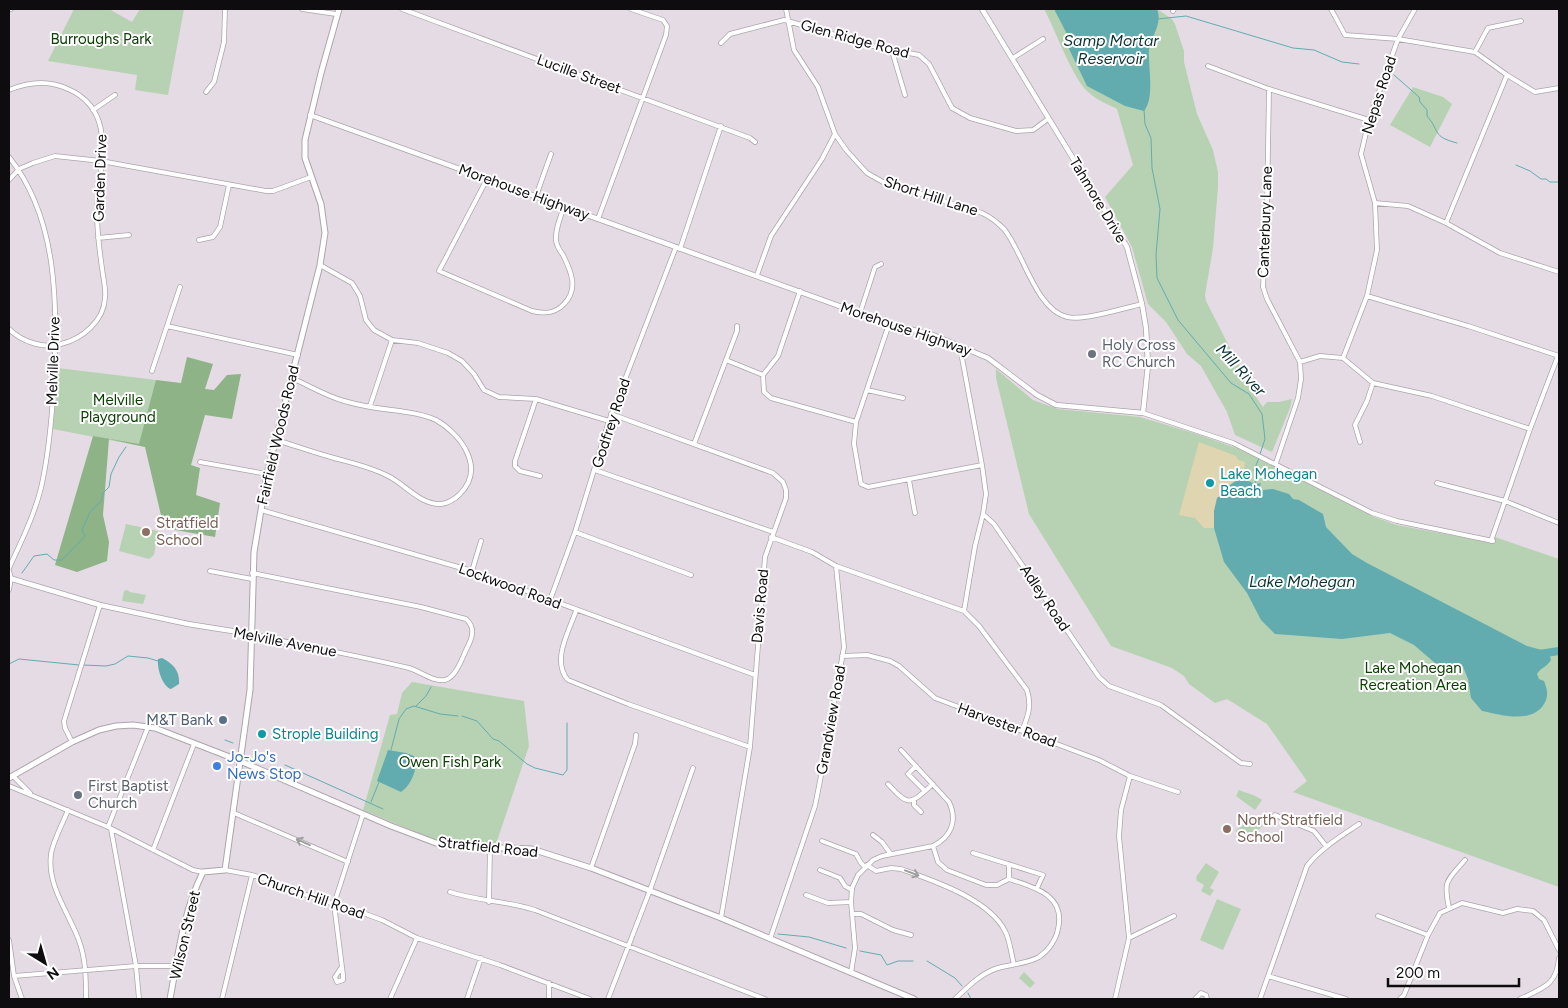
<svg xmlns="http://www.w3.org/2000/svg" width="1568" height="1008" viewBox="0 0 1568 1008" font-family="Figtree,sans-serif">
  <rect width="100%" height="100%" fill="#e5dbe4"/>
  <path fill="#b7d2b3" d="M74 9H109L132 22 140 9H184L168 95 135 90 137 75 48 61Z
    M1044 9H1157L1172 19 1175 24 1184 51V62L1197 114 1213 150 1218 172V187L1213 248 1205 295 1206 301 1252 391 1263 407 1267 402H1279L1292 399 1290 408 1272 452 1235 435 1227 412 1201 366 1187 354 1166 322 1148 304 1132 247 1105 197 1133 165 1117 109C1107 104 1095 99 1087 91 1072 77 1055 29 1044 9Z
    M1413 87 1443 97 1452 104 1430 147 1390 125Z
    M58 368 156 380 145 447 53 429Z
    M996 369 1033 400 1058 409 1140 417 1197 434 1251 453 1374 517 1397 525 1493 543 1495 537 1559 559V887L1293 792 1307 781 1267 724 1227 699 1215 703 1189 684 1184 676 1172 668 1111 646 1029 514 996 378Z
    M126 524 158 531 154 555 149 559 119 551Z
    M127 590 130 592 146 595 143 604 122 601 124 591Z
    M412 682 524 701 529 746 496 844 445 842 432 839 363 810 390 715 397 714 402 693Z
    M1239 790C1248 794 1254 794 1262 800L1255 810 1236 796Z
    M1251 816 1263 825 1250 840 1235 831 1243 825Z
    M1206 863 1219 872 1210 888 1214 890 1210 896 1201 891 1204 885 1197 881 1196 877Z
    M1217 899 1241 909 1223 950 1200 940Z
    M1024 972 1035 983 1030 988 1019 978Z"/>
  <path fill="#8db387" d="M187 357 213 364 205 389 214 390 227 375 241 374 232 419 205 415 191 465 200 468 196 495 220 503 215 537 164 528 145 447 109 439 103 515 109 542 107 561 77 572 55 565 93 436 139 444 156 380 181 383Z"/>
  <path fill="#dfd5b0" d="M1199 442 1236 456 1238 460 1245 462 1243 479 1240 478 1227 487 1214 511V528H1204L1195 518 1179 515Z"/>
  <path fill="#62acb0" d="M1054 9H1157C1163 24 1151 36 1149 50 1148 67 1155 98 1144 111L1125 106 1087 86 1069 49 1068 36Z
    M1240 478 1256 484 1261 483 1260 486 1263 490 1273 489 1289 494 1293 499 1299 500 1323 514 1326 527 1352 554 1367 563 1527 646 1549 652 1551 660C1547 667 1540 668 1537 674L1539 679 1544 681C1548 691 1549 698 1542 707 1528 723 1501 715 1482 711L1471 698 1468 679 1463 667 1435 663 1414 645 1390 633 1342 639 1275 634 1261 620 1247 593 1224 562 1214 528V511L1217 498 1224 493 1227 487Z
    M162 658C173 664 180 670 179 684L171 689C162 686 157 668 158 659Z
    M388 750 406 753 414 756C419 768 411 785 401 792L377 781Z"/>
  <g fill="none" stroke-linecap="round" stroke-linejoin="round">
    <path stroke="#62acb0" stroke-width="1" d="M1158 19 1186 16 1293 48 1314 50 1342 62 1359 64
      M1394 75 1419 97 1420 102 1427 110V116C1441 132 1431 136 1457 143
      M1144 110 1145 124 1151 138 1152 168 1160 209 1156 255 1157 278 1178 320 1231 383 1249 394 1262 414 1265 439 1260 454
      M1516 165 1530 171 1541 179H1546L1550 182H1559
      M1256 484 1254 470 1259 458
      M22 573 34 556 47 554 54 560H62L85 536 82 530 90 512 101 501 103 493 109 487 111 474 119 457 126 447
      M9 664 19 659 79 665
      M83 665 106 666 115 664 128 656 148 658 158 661
      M416 706 426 696 431 687
      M462 716 477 721 493 739 499 741 527 764 535 768 563 775 567 770V723
      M225 740 233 743
      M391 750 399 719 406 709 414 706 440 714 458 716
      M285 765 383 809
      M371 802 379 782
      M778 934 809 937 846 948
      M860 951 881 955 887 965 898 961H913
      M927 961 955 978 962 986
      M968 993 971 999"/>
    <path stroke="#62acb0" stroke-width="8" d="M1539 654 1559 651"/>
    <g stroke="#ada4ac" stroke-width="5.5">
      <path id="minor" d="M9 9H11
        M302 9 336 14
        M402 9 750 138 755 142
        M1331 9 1345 35 1398 39 1475 52 1507 75 1535 92 1559 88
        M1173 11 1174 9
        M721 43 730 34 784 20 788 21 872 46 919 55 929 64 952 108 970 118 1016 131 1033 130 1048 119
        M892 51 905 95
        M1475 52 1488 28 1521 21
        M1013 58 1043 39
        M1208 66 1269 89 1369 120
        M1269 89 1267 207 1263 287 1267 299 1300 362 1301 379 1298 398 1276 463
        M9 90C28 82 49 80 68 89 121 112 97 171 97 214 97 235 100 255 103 275 104 282 106 290 105 298 104 321 82 339 61 344 44 349 22 342 9 329
        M206 92 214 82 224 42 225 9
        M93 110 115 95
        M835 134 847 151 867 173 883 182 982 213C991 217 997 222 1004 229 1023 252 1036 310 1067 317 1083 321 1124 308 1142 304
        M9 157C59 220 57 306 54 382 52 417 49 453 41 488 34 516 21 542 9 568
        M487 179 439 271 532 311C544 314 555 314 564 304 579 289 571 271 563 255 560 251 557 246 556 241 555 230 560 218 564 207
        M9 180 19 169 33 163 55 156 101 161 266 191H273L311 177
        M536 196 551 154
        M1375 203 1408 206 1446 223 1500 253 1559 272
        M598 219 666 35 667 26 663 20 631 9
        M1446 223 1507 75
        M98 238 129 235
        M199 240 213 237 220 227 229 185
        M680 249 721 126
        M320 265 352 283 360 296 366 320 374 330 392 340 418 343 448 353 462 361 474 374 484 390 499 397 536 399 609 421
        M757 275 771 236 822 159 835 134 818 87 794 50 786 9
        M800 291 778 356 763 375 764 392 771 398 856 422
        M1367 296 1468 326 1559 356
        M860 313 875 267 881 264
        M889 324 856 422 854 444 861 484 868 487 982 465
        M167 326 298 355
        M960 347 982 465 986 494 983 514 994 524 1099 677 1109 686 1161 705 1241 763 1250 764
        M1343 358 1367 296 1377 250 1375 203 1361 154 1369 120 1398 39 1415 9
        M726 360 763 375
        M1300 362 1320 356 1343 358 1373 383 1432 396 1530 429
        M152 371 180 287
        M867 390 903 398
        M536 399 515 461V466L520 471 540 476
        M370 406 392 340
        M1143 413 1233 443 1372 513 1397 521 1493 541
        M611 414 773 473 783 482 786 490V498L765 557 750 747 721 918
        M276 440C296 446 315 453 334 458 353 463 371 467 388 476 405 484 420 505 441 504 449 503 455 499 460 494 486 468 461 434 436 420 424 414 412 413 400 411 381 409 361 406 344 401 326 396 308 385 292 378
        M1360 442 1355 425 1367 401 1373 383
        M694 444 737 331V326
        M200 462 267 474
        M595 470 773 532
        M909 480 915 513
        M1437 483 1505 501 1559 523
        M261 510 472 571 755 675
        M575 532 691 575
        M771 537 812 552 836 566 964 611 979 626 1027 690C1032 706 1028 716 1022 731
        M1491 541 1530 429 1558 356
        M9 571 11 578 9 590
        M210 571 252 579
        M472 571 481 541
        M550 600 575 532 609 421 676 247
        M576 611C569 631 551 661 568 680L628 704 750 747
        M964 611 975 546 983 514
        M251 634C303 646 356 655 409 668 420 671 432 682 445 680 457 677 463 655 468 646 473 636 475 627 466 619L421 607 252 573
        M842 656 867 655 890 661 899 666 935 698 1099 760 1130 776 1178 792
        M72 742 65 728 64 721 100 605
        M916 766 908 774 925 791
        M13 776 30 793
        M888 784C910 808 910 804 933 784
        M9 786 108 827 193 870 203 872
        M914 801V805L921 812
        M68 810C63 823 53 841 51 854 47 885 67 910 78 938 86 958 86 978 86 999
        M234 813 348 862
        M1275 815 1314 831 1326 846
        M108 827 148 727
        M111 829 136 966 139 999
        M873 835 882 842 890 853
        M822 841 856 854 861 863 865 867
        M933 846 938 862 947 870 986 885H997L1009 879C1034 887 1066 895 1058 929 1056 940 1048 951 1039 957 1026 964 1012 964 998 968 981 973 968 987 955 999
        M153 850 194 744
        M973 853 1043 875 1037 888
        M1009 864V879
        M867 865 876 871 891 868 901 869C934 881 989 899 1005 931 1010 940 1011 954 1014 964
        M591 868 635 744 636 735
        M225 870 252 875 274 882 309 896 363 913 382 920 417 938 500 965 590 999
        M820 870 840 878 845 886 852 890
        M450 892C478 901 507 901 535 910L765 999
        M806 895 828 903 851 902
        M489 902 490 846
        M1449 908C1443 880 1447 881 1465 860
        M853 914H861L893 930 911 935
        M1378 916 1428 935
        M1129 938 1174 916
        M770 939 815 806 820 781 844 647 836 566
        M9 940 14 976 22 999
        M341 968 335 977 337 982 343 980V975L334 904 363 814
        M851 973 855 948 851 902 852 888 858 875 873 860 882 856 933 846C951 837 958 821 949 802L901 750
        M14 976 136 966H176
        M1268 976 1346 999
        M549 983V999
        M222 999 252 875
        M390 999 417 938
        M467 999 481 958
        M608 999 650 890 693 768
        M1115 999 1129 938 1119 836 1121 810 1130 776
        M1195 999 1201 993 1206 995 1207 999
        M1260 999 1307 866C1321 848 1340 837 1359 824
        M1400 999 1404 995 1428 935 1440 913 1462 903 1503 913 1517 909 1533 911 1544 920 1559 950
        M1520 999C1543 988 1557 985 1559 958"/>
    </g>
    <g stroke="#ada4ac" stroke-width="6">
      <path id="tertiary" d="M310 115 889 324 933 335 988 358 1037 395 1056 405 1143 413 1148 365 1146 328 1142 304 1127 247 982 9
        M9 578 100 605 188 624 251 634"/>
    </g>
    <g stroke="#ada4ac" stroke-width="7">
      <path id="secondary" d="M9 778 72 742 99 730 116 726 133 725 155 728 240 761 391 826 436 843 456 846 532 849 591 868 721 918 914 999
        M170 999C178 956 183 912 203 872L225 870 250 690 254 552 267 474 320 265 325 233 321 204 305 158V140L321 73 339 9"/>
    </g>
    <use href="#minor" stroke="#fff" stroke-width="4"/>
    <use href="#tertiary" stroke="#fff" stroke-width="4.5"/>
    <use href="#secondary" stroke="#fff" stroke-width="5"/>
  </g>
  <defs><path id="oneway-shaft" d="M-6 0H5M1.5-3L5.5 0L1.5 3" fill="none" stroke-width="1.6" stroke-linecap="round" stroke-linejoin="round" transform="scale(1.25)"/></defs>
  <g stroke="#9f9e9f">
    <use href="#oneway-shaft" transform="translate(303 842) rotate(-156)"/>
    <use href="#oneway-shaft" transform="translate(912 873) rotate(21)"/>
  </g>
  <g fill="#6b7280" stroke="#fff" stroke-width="2">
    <circle cx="1092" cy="354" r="5"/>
    <circle cx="78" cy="795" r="5"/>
  </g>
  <g fill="#0f9aa8" stroke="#fff" stroke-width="2">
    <circle cx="1210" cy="483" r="5"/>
    <circle cx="262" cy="734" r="5"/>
  </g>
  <g fill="#8d6e63" stroke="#fff" stroke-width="2">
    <circle cx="146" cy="532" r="5"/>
    <circle cx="1227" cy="829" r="5"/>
  </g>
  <circle fill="#5c6f8a" stroke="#fff" stroke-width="2" cx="223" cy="720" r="5"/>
  <circle fill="#3f7fe0" stroke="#fff" stroke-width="2" cx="217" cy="766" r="5"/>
  <g text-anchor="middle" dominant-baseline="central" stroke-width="4" stroke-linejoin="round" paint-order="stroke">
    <g font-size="15" fill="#0a4002" stroke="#fff">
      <text x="101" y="39">Burroughs Park</text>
      <text x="118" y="400">Melville<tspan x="118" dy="17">Playground</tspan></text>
      <text x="1413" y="668">Lake Mohegan<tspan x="1413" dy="17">Recreation Area</tspan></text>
      <text x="450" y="762">Owen Fish Park</text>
    </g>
    <g font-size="15" fill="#0f0c0f" stroke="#fff">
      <text transform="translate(855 39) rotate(15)">Glen Ridge Road</text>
      <text transform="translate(579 74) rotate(20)">Lucille Street</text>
      <text transform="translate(1379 95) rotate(-72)">Nepas Road</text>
      <text transform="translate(100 178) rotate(-88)">Garden Drive</text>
      <text transform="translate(524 192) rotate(20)">Morehouse Highway</text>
      <text transform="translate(931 196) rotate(18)">Short Hill Lane</text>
      <text transform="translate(1098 200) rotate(59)">Tahmore Drive</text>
      <text transform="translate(1265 222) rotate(-88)">Canterbury Lane</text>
      <text transform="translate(906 329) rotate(19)">Morehouse Highway</text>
      <text transform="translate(53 361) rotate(-88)">Melville Drive</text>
      <text transform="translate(611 423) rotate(-72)">Godfrey Road</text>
      <text transform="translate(278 435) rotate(-77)">Fairfield Woods Road</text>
      <text transform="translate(510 586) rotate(20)">Lockwood Road</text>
      <text transform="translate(1045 598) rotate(56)">Adley Road</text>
      <text transform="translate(760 606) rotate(-85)">Davis Road</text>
      <text transform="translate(285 642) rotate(11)">Melville Avenue</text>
      <text transform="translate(831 720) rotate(-80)">Grandview Road</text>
      <text transform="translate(1007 725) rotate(20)">Harvester Road</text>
      <text transform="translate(488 847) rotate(6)">Stratfield Road</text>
      <text transform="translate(311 896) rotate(19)">Church Hill Road</text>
      <text transform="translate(185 935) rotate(-77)">Wilson Street</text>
    </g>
    <g font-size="15" fill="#5b616d" stroke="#fff" text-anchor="start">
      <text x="1102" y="345">Holy Cross<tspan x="1102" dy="17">RC Church</tspan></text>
      <text x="88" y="786">First Baptist<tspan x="88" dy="17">Church</tspan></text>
    </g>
    <g font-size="15" fill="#0d838f" stroke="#fff" text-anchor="start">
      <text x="1220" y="474">Lake Mohegan<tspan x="1220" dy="17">Beach</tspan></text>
      <text x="272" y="734">Strople Building</text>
    </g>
    <g font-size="15" fill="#785e54" stroke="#fff" text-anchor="start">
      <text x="156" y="523">Stratfield<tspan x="156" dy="17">School</tspan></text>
      <text x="1237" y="820">North Stratfield<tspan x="1237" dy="17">School</tspan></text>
    </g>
    <g font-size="15" fill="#4e5e75" stroke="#fff" text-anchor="end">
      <text x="213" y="720">M&amp;T Bank</text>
    </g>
    <g font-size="15" fill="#366cbe" stroke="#fff" text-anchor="start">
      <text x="227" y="757">Jo-Jo's<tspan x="227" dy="17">News Stop</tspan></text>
    </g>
    <g font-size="16" font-style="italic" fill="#0c3234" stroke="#fff">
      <text x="1111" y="40">Samp Mortar<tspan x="1111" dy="18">Reservoir</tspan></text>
      <text transform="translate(1241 370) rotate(47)">Mill River</text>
      <text x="1302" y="581">Lake Mohegan</text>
    </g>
  </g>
  <rect width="1568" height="1008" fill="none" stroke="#0f0c0f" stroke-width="20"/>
  <g transform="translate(45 963) rotate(143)" stroke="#ffffff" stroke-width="4" paint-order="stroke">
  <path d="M0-4L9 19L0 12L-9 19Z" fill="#0f0c0f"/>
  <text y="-8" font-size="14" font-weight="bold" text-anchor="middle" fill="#0f0c0f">N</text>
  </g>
  <path d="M1388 978v8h131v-8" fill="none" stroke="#0f0c0f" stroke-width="2.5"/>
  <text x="1396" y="978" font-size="15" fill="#0f0c0f" stroke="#ffffff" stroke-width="4" paint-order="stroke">200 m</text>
</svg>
